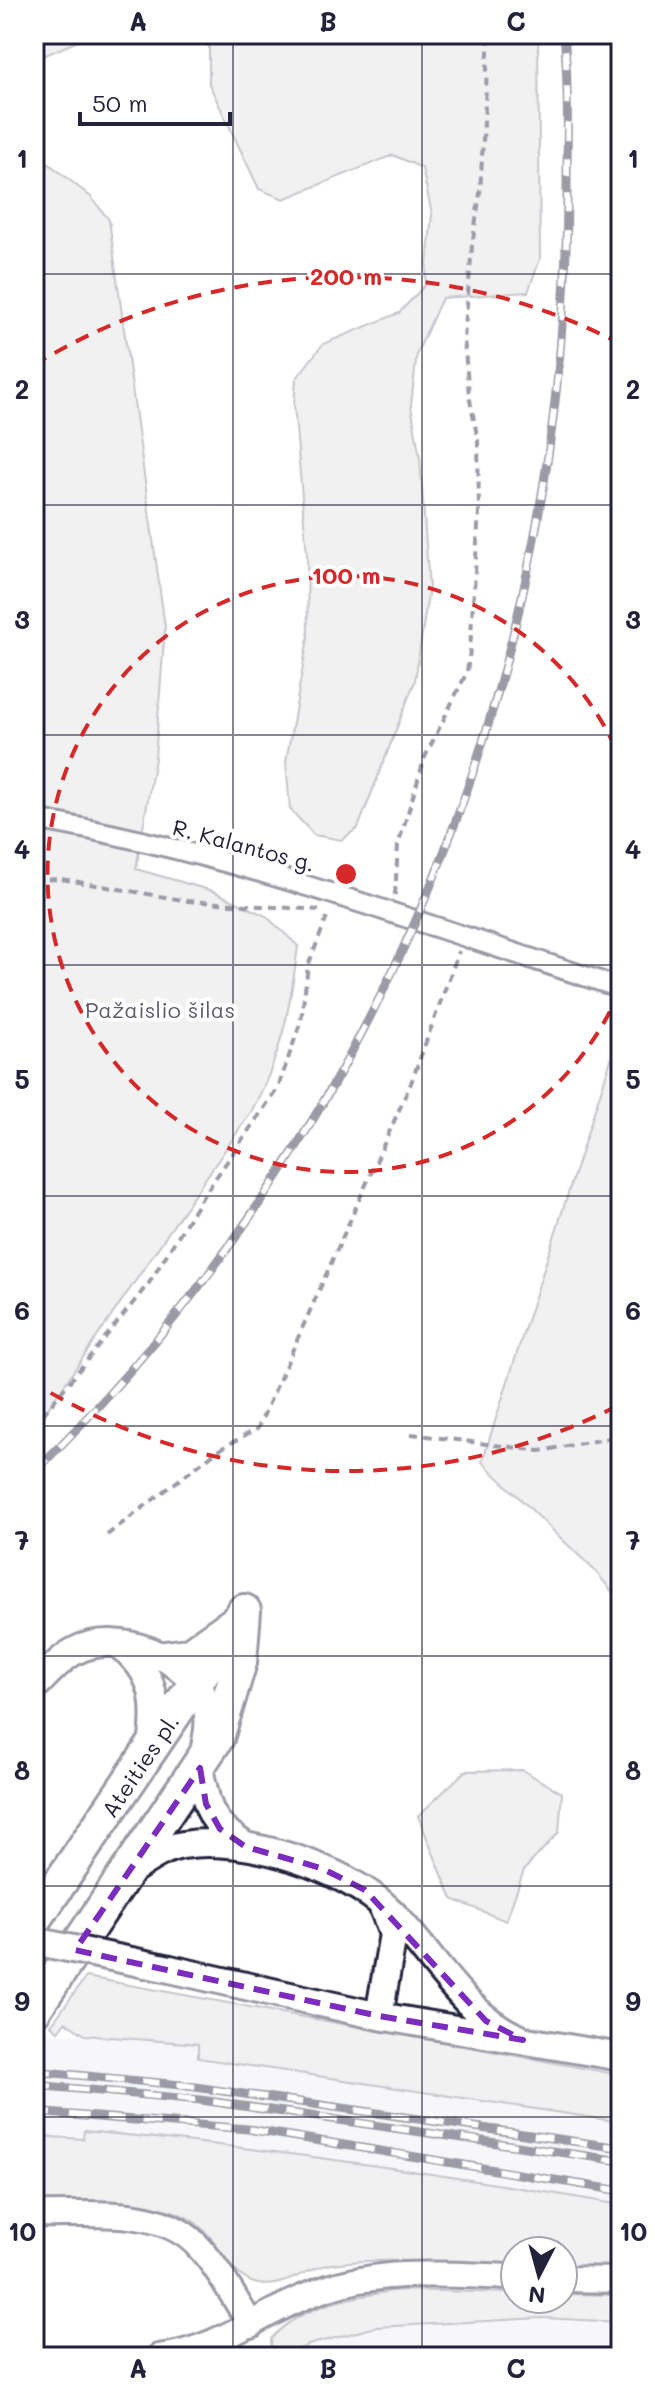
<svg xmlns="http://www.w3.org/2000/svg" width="655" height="2391" viewBox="0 0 655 2391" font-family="Mali,sans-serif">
  <rect width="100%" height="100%" fill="#fff"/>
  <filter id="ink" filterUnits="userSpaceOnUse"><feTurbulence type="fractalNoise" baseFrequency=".0125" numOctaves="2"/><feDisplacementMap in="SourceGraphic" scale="16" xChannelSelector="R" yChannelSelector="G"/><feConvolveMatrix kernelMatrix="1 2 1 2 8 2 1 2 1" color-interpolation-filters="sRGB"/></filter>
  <g filter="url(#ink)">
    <path fill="#eeeef1" d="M34 2031 199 2044V2059L621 2122V2205L485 2182 171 2139 85 2131 83 2139 34 2136Z
      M542 2318 621 2322V2357H283L308 2345 376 2327Z"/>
    <path fill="#dfdfe2" stroke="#80808e" stroke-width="2" d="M34 34H94L34 60Z
      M209 34H538L540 259 528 292 442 298 417 353 411 405 420 458 429 588 415 681 358 828 341 840 314 835 290 809 286 762 308 638 307 555 294 405 296 379 323 344 399 313 425 285 432 214 422 168 393 155 284 199 259 189 209 84Z
      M34 152 91 197 109 220 165 627 155 758 136 869 213 891 266 916 298 946C290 1008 282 1056 251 1112L34 1429Z
      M621 1028V1603L597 1573 482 1462Z
      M522 1770 562 1793 559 1832 524 1870 506 1921 452 1899 418 1816 465 1771Z
      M86 1977 621 2075V2122L198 2058V2044L85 2035 65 2022 58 2031 51 2025Z
      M84 2131C264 2147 443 2174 621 2205V2269L563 2268V2251H515V2267C462 2265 377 2255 327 2265 303 2270 283 2289 258 2284 229 2279 219 2236 190 2219 153 2197 77 2202 34 2200V2136L83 2139Z
      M400 2290 515 2293V2299H563V2294L621 2295V2322L542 2318 376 2327 308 2345 283 2357H272L271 2339C301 2304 357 2296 400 2290Z"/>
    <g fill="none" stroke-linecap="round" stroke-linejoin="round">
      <g stroke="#22223b" stroke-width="24">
        <path id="street" d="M34 819C234 853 428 926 621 988"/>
      </g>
      <g stroke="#22223b" stroke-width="30">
        <path id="secondary" d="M34 2214C84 2216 157 2205 195 2243 218 2266 234 2298 251 2325
          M563 2279 621 2280
          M159 2357C223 2349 263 2310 322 2290 384 2268 450 2275 515 2277"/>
      </g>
      <g stroke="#22223b" stroke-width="32">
        <path id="primary" d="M120 1646C156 1672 158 1705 152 1746
          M159 1656 188 1652 232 1621
          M34 1687C47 1675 59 1659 75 1651 115 1628 189 1657 205 1700 213 1723 205 1744 201 1766 199 1773 202 1782 204 1790 209 1819 222 1830 245 1846
          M129 1872C146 1861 163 1848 183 1845 243 1834 346 1868 389 1910 433 1953 463 2017 523 2040
          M170 1969 379 2016 621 2057
          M379 2016 393 1934 383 1908"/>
      </g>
      <g stroke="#22223b" stroke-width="38">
        <g id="highway">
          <path id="s1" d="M34 1921 243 1613"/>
          <path d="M34 2010 217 1738 240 1662 244 1611"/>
        </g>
      </g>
      <path stroke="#22223b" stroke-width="4" stroke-dasharray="8 6" stroke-linecap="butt" d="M34 880 61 879 188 901 319 910
        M395 895 398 845 425 757 467 672 470 650 479 511 478 440 469 395 464 339 472 246 480 193 489 34
        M34 1426 149 1283 201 1199 278 1088 301 1021 308 966 329 912
        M411 1434 540 1451 621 1436
        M107 1535 217 1451 258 1428 411 1083 459 951"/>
      <use href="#street" stroke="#fff" stroke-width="18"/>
      <use href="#secondary" stroke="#fff" stroke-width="24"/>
      <use href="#primary" stroke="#fff" stroke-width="26"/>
      <use href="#highway" stroke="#fff" stroke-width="32"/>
      <g stroke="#22223b" stroke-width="9">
        <path id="rail" d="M34 1472C381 1133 566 676 567 193 567 140 569 87 564 34
          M34 2071 181 2085 621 2148
          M34 2085 201 2100 621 2161
          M34 2112 248 2129 621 2191"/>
      </g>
      <use href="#rail" stroke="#fff" stroke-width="6" stroke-dasharray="18" stroke-linecap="butt"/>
      <g stroke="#22223b" stroke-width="32" stroke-linecap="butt">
        <path id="primary-bridge" d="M34 1941 170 1969"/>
      </g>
      <use href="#primary-bridge" stroke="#fff" stroke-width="26"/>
    </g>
  </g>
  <path d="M0 0H655V2391H0ZM200 1768 206 1804 220 1829 246 1847 321 1868 365 1890 486 2021 523 2040 379 2016 75 1950Z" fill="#fff" fill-opacity=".55" fill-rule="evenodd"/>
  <path fill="none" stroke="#7b2cbf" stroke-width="6" stroke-dasharray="16 10" stroke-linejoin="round" d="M200 1768 206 1804 220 1829 246 1847 321 1868 365 1890 486 2021 523 2040 379 2016 75 1950Z"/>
  <path fill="none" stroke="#22223b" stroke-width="2" stroke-opacity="0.55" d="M233 34V2357M422 34V2357M34 274H621M34 505H621M34 735H621M34 965H621M34 1196H621M34 1426H621M34 1656H621M34 1886H621M34 2117H621"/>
  <g fill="none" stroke="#d62828" stroke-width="4" stroke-dasharray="14 10">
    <path d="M620 990A298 298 0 1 1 620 758"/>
    <path d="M617 1406A597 597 0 0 1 34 1383M34 365A597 597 0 0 1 617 342"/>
  </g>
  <g text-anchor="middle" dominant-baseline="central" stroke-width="8" stroke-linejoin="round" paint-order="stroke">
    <g font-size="22" fill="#22223b" stroke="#fff">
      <text transform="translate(244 845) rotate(15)">R. Kalantos g.</text>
      <text stroke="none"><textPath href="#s1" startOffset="188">Ateities pl.</textPath></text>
    </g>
    <g font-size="22" fill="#5b5b6d" stroke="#fff">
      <text x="160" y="1009">Pažaislio šilas</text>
    </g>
  </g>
  <circle cx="346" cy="874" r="12" fill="#d62828" stroke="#fff" stroke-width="4"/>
  <g font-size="24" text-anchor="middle" font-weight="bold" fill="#d62828" stroke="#fff" stroke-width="8" stroke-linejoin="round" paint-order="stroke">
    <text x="346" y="285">200 m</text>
    <text x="346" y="584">100 m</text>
  </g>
  <rect width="655" height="2391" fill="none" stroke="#fff" stroke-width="88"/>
  <g transform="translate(539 2275) rotate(186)"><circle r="38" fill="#ffffff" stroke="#a7a7b1" stroke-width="2"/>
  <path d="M0-6L14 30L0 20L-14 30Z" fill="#22223b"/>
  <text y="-12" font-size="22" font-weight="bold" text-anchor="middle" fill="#22223b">N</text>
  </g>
  <path d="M80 112v12h150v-12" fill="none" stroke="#22223b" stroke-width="4"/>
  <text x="92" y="112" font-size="24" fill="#22223b" stroke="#ffffff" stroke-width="6" paint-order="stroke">50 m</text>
  <rect x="44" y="44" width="567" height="2303" fill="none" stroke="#22223b" stroke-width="3"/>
  <g font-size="26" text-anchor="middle" font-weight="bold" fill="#22223b">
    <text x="138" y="31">A</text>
    <text x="328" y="31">B</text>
    <text x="516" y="31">C</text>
    <text x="22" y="168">1</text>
    <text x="633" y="168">1</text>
    <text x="22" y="399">2</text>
    <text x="633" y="399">2</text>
    <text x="22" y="629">3</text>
    <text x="633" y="629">3</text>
    <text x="22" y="859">4</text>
    <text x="633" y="859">4</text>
    <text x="22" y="1089">5</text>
    <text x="633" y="1089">5</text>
    <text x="22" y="1320">6</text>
    <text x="633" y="1320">6</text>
    <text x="22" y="1550">7</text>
    <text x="633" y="1550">7</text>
    <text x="22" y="1780">8</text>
    <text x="633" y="1780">8</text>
    <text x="22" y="2011">9</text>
    <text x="633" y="2011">9</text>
    <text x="22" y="2241">10</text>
    <text x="633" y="2241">10</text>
    <text x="138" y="2378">A</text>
    <text x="328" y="2378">B</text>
    <text x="516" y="2378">C</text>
  </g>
</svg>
